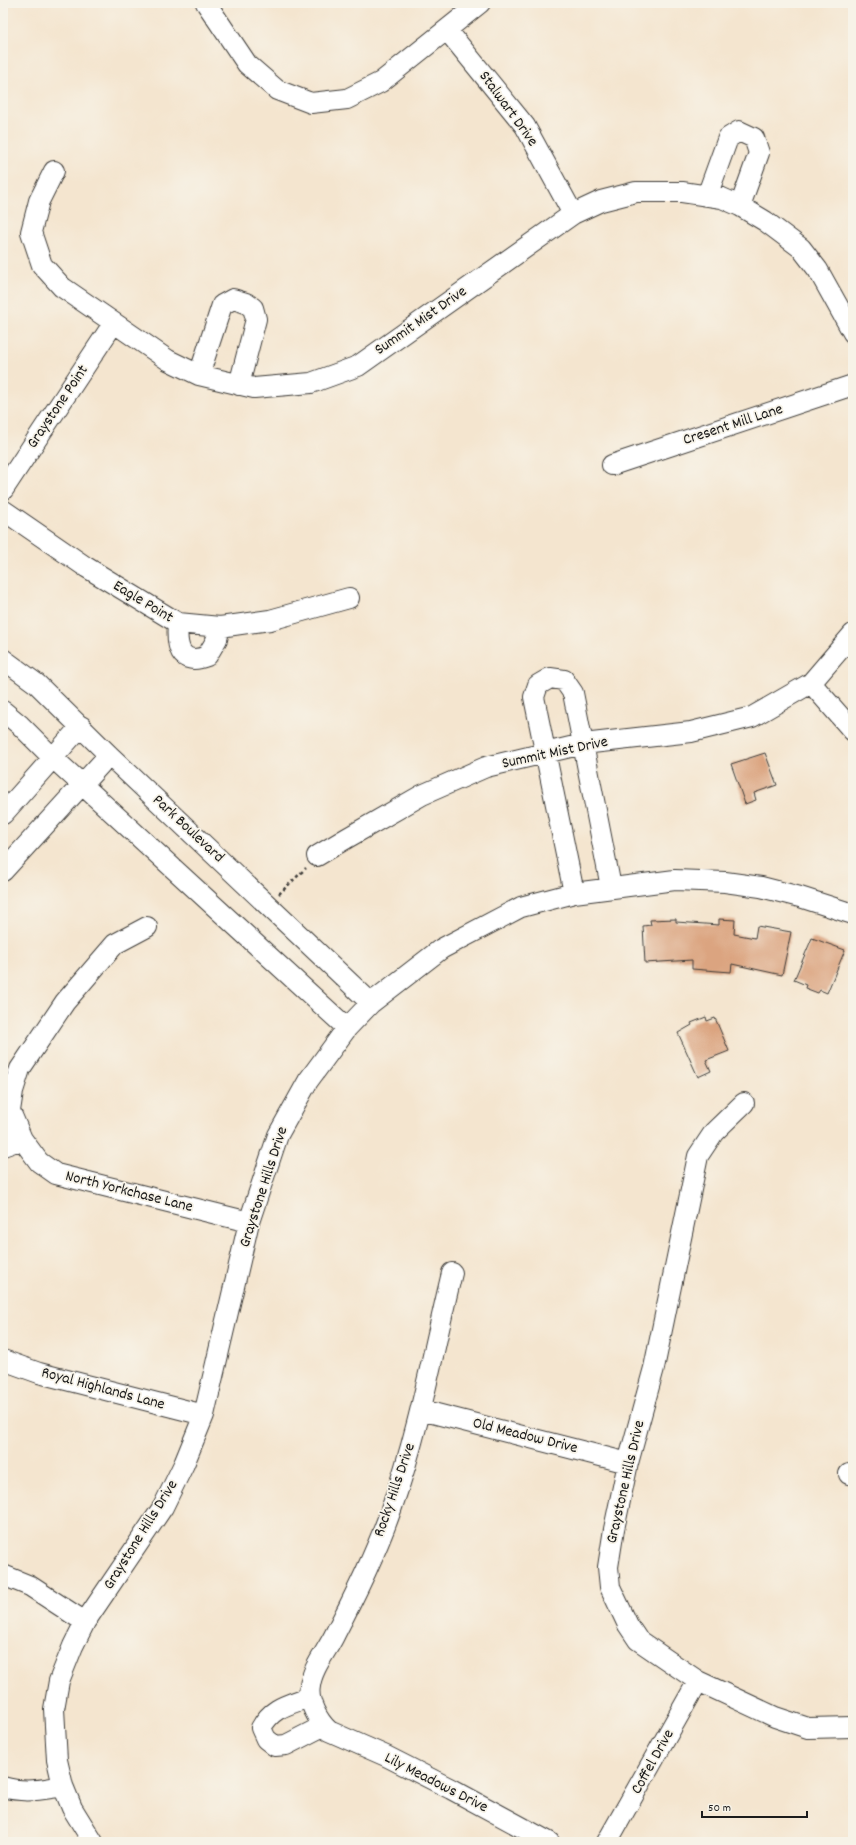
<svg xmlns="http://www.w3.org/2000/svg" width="856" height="1845" viewBox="0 0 856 1845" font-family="Dekko,sans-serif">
  <rect width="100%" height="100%" fill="#f7f3e8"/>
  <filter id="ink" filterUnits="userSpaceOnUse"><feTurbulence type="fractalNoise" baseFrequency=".025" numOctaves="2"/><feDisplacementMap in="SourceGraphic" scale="8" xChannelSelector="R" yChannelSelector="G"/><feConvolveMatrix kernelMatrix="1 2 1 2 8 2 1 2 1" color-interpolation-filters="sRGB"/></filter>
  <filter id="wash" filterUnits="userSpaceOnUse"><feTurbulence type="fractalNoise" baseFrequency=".012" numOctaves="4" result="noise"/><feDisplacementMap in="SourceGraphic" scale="16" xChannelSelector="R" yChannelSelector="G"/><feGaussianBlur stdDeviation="0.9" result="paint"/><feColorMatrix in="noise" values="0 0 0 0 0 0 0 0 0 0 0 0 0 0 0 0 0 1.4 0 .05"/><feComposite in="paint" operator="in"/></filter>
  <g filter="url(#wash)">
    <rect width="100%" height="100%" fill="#f4e5cf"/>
    <g id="blocks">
      <path fill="#dba480" d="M765 753 777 785 754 793 756 800 745 804 731 764Z
        M676 919V922L719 925V919L735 920 734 934 755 938 757 926 791 932 782 975 732 964 731 972 692 969V960L645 963 643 926 651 925 650 920Z
        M812 938 845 950 827 993 820 990 818 993 805 988 806 985 794 980Z
        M706 1017 707 1021 715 1018 729 1051 706 1060 711 1071 698 1077 678 1033 692 1025 691 1023Z"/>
    </g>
  </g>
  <g filter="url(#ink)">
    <use href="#blocks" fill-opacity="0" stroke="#3c3a37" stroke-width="1"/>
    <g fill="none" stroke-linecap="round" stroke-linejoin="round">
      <g stroke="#3c3a37" stroke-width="22">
        <path id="minor" d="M206 3 247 64 277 90 311 103 347 99 381 82 480 3
          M447 30 525 126 573 214
          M54 171 39 201 31 232 42 265 62 287 168 360 199 375 254 388 311 383 358 366 573 214 601 201 636 192H682L722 198 740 206 765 221 801 248 818 270 853 333
          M707 196 728 138 739 131 754 138 759 153 740 206
          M199 375 222 305 233 299 246 303 253 308 256 319 239 385
          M612 465 853 385
          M3 490 113 324
          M3 510 86 567 178 623 220 627 270 620 349 598
          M178 623C176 645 179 667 207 656L217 639 220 627
          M3 659 37 684 109 755 371 1003
          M811 683 853 731
          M3 711 20 725 52 757 347 1028
          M3 814 81 726
          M317 856 347 838 422 795 486 767 583 744 691 732 752 717 811 683 853 634
          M3 871 109 755
          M574 893 534 697 538 685 550 678 564 680 573 693 611 887
          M147 927 115 944 65 1002 20 1069 13 1091 10 1111 22 1139 39 1162 56 1174 249 1222
          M744 1103 714 1132 698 1156 654 1368 628 1463 614 1529 608 1567 610 1587 628 1625 638 1640 698 1681 775 1717 808 1728 853 1727
          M3 1146 22 1139
          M452 1273C433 1351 419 1431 392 1507 377 1551 356 1593 335 1634 327 1651 312 1668 310 1686 307 1701 318 1721 329 1731L386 1756 451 1789 549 1842
          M3 1360 39 1373 204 1415
          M421 1410 628 1463
          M849 1474 853 1475
          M3 1575 30 1586 85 1622
          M309 1697C288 1705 272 1707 261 1728L266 1739 275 1746 286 1745 323 1726
          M3 1787C23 1793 42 1790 63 1786
          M93 1842 72 1808 63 1786 57 1760 54 1709 59 1681 73 1646 85 1622 163 1507 184 1464 204 1415 249 1222 278 1135 308 1081 347 1028 371 1003 441 949 521 907 574 893 675 880 725 882 761 887 800 897 853 914
          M607 1842 698 1681"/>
      </g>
      <path stroke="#3c3a37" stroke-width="2.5" stroke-dasharray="3 3" stroke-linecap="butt" d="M279 894 306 868"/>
      <use href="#minor" stroke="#fff" stroke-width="20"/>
    </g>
  </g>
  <g text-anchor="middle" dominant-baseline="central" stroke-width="3.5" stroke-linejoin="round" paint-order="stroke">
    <g font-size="16" fill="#1c1c1c" stroke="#f7f3e8">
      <text transform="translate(508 109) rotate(54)">Stalwart Drive</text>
      <text transform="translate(421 321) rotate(-35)">Summit Mist Drive</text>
      <text transform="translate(58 407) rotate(-56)">Graystone Point</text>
      <text transform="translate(733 425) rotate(-18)">Cresent Mill Lane</text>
      <text transform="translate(143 602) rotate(31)">Eagle Point</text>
      <text transform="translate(555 753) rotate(-12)">Summit Mist Drive</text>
      <text transform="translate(188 829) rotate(43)">Park Boulevard</text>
      <text transform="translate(264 1187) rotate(-72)">Graystone Hills Drive</text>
      <text transform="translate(129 1192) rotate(14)">North Yorkchase Lane</text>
      <text transform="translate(103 1389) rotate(15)">Royal Highlands Lane</text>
      <text transform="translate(525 1436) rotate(14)">Old Meadow Drive</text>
      <text transform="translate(626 1482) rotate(-77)">Graystone Hills Drive</text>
      <text transform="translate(395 1490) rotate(-71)">Rocky Hills Drive</text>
      <text transform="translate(141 1535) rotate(-58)">Graystone Hills Drive</text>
      <text transform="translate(653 1762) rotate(-61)">Coffel Drive</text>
      <text transform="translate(436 1783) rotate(27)">Lily Meadows Drive</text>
    </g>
  </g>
  <rect width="856" height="1845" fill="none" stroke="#f7f3e8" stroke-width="16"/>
  <path d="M702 1811v6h105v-6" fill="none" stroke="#1c1c1c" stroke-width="2"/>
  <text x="708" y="1811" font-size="12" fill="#1c1c1c" stroke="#f7f3e8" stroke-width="3" paint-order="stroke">50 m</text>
</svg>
